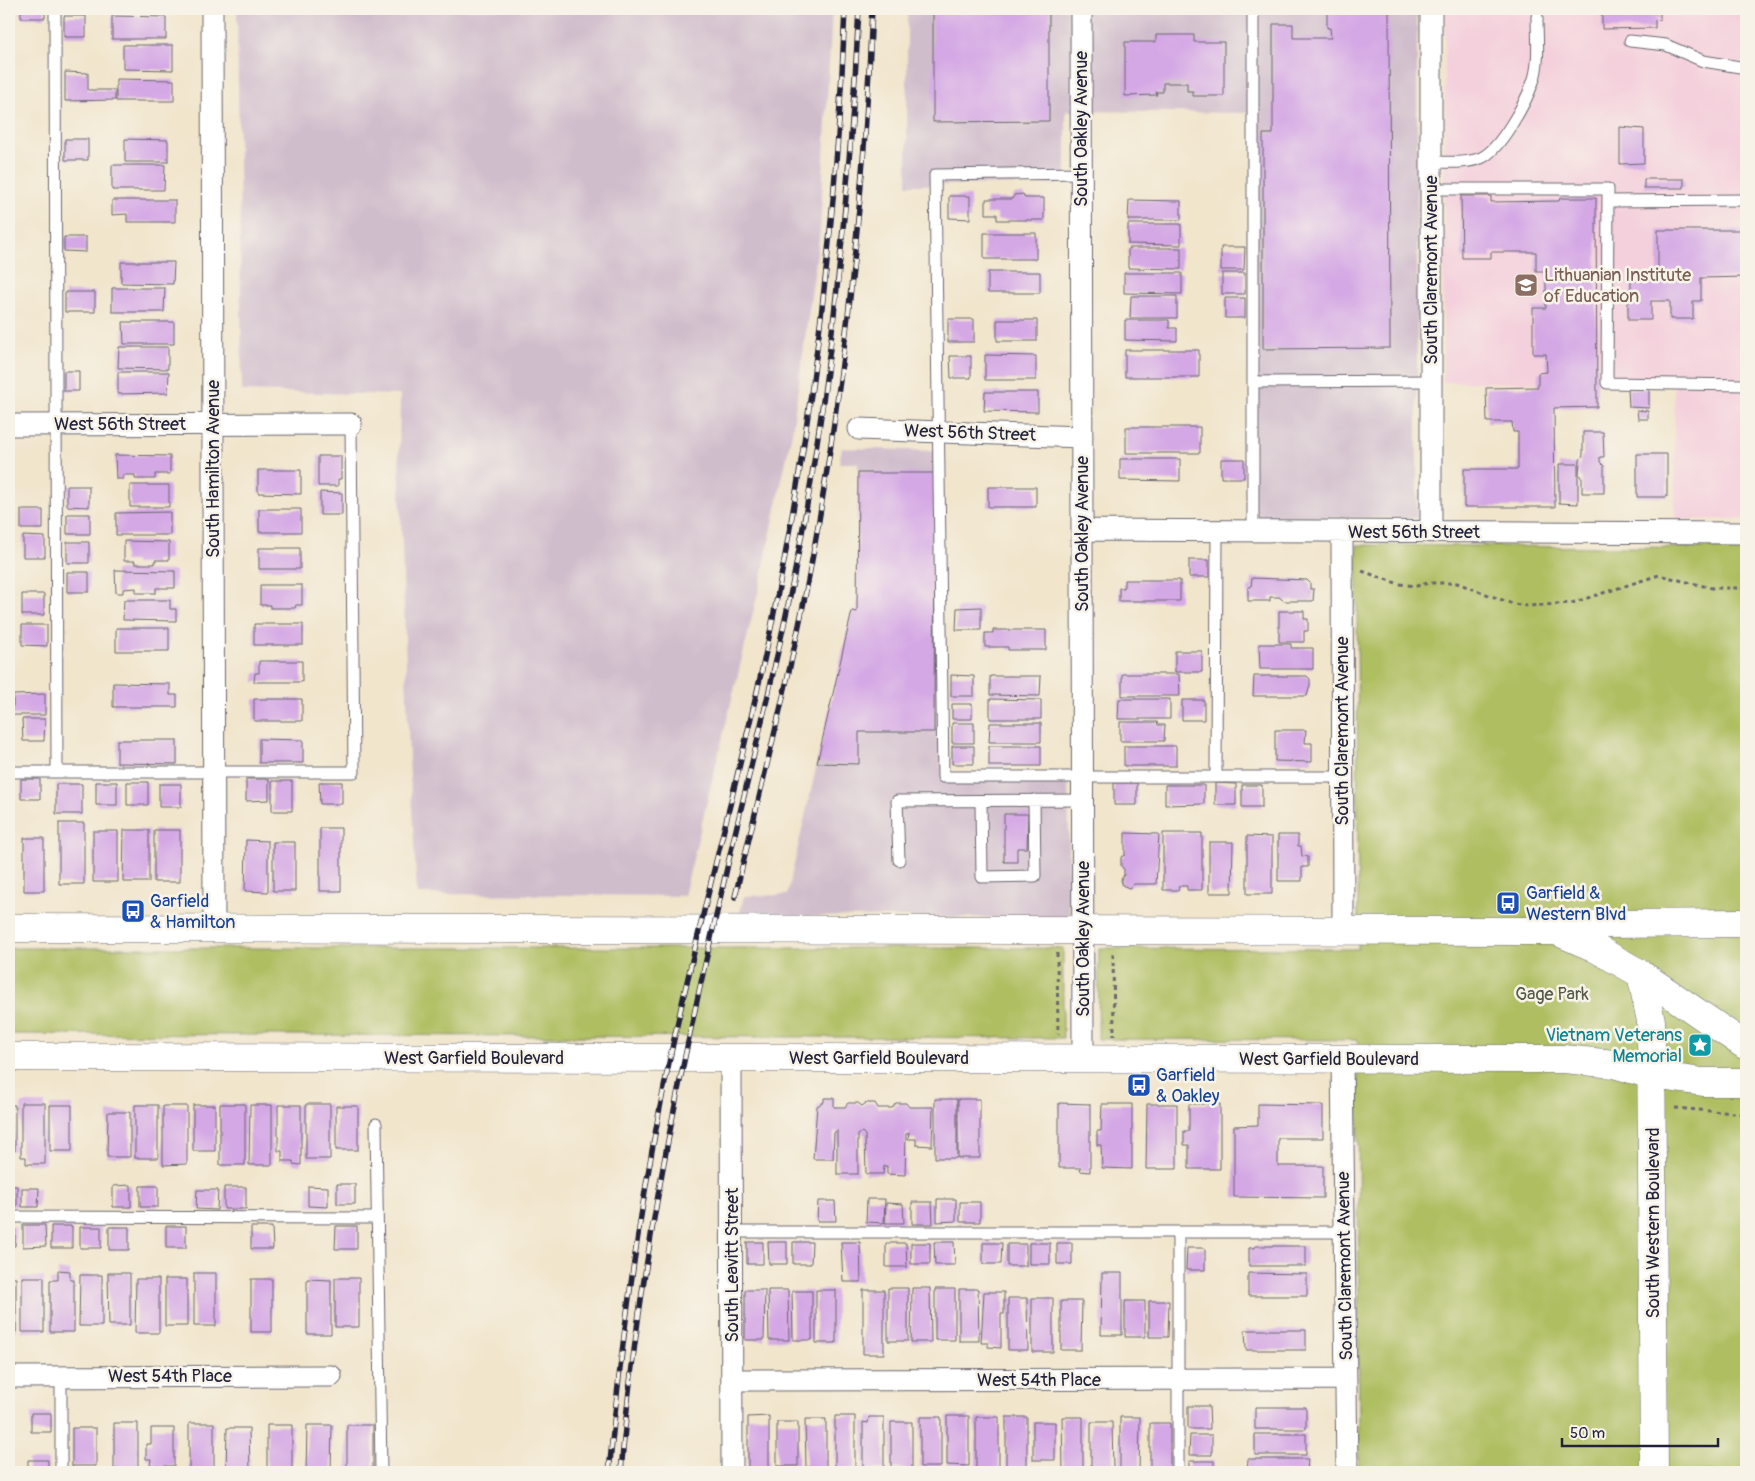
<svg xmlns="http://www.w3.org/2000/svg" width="1755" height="1481" viewBox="0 0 1755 1481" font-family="Pangolin,sans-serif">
  <rect width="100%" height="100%" fill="#f7f3e8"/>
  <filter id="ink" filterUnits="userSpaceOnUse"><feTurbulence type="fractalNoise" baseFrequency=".02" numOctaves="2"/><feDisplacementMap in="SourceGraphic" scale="10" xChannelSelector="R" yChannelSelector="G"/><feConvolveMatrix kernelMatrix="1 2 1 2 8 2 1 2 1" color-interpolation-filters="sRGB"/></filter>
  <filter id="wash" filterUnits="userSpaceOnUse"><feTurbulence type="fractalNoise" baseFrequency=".0096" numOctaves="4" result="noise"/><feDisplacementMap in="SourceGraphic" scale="20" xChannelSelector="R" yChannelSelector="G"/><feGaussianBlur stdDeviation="1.12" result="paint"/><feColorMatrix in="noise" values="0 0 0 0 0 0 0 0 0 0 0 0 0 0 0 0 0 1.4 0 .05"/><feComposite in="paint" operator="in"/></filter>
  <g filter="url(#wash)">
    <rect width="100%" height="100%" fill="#f1e5cc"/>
    <path fill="#f4cfdc" d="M1445 9H1746V519H1675L1674 384 1443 382Z"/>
    <path fill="#d0bdcc" d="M237 9H832L820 231 792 432 761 580 684 896 417 894 409 759 399 456 400 395 242 391Z
      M907 9H1417V518L1253 516V113L1066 111V184L907 185Z
      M842 448 938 451 943 777H1068L1070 918 739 916 744 896 787 895 852 611 857 612 858 463H839Z"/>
    <path fill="#afbe61" stroke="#68704e" d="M1357 545 1746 548V1472H1359L1358 1040 1098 1039 1099 948 1358 949Z
      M9 948H1063V1038L9 1034Z"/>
    <g id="blocks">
      <path fill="#d4a7e5" d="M21 9H45V18H21Z
        M114 9H166V11H114Z
        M933 9H1049V121L933 122Z
        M1327 9H1389L1390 348 1263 349V134H1273V24H1293V38H1331L1330 28H1327Z
        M1602 9H1660V20L1655 19V28L1602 29Z
        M64 16H86V37H64Z
        M112 16 166 17V39H112Z
        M1156 35H1194V42H1224V96H1193V91H1187V83H1163V92H1156L1157 95 1125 96V42H1156Z
        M123 45H173V70L123 69Z
        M65 72 88 73V90H115V100L65 101Z
        M116 79 174 80V101H116Z
        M1620 127 1644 129V163L1620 164Z
        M65 139H88V160H65Z
        M125 139 168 140V162H125Z
        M112 165H165L164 190H112Z
        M1644 179H1684V188H1644Z
        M1023 194 1025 198H1044V220H997V214H986V199H1012L1014 195Z
        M949 196H970V219L949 218Z
        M1461 196H1491V202L1559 201 1560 198H1596L1597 407 1554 408 1555 507H1464V469H1518V432H1513L1512 422H1487L1486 388 1538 387V373L1547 372 1546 354H1533V308H1546V271H1536V252H1491V258H1462Z
        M112 200H175V222H127V214L112 215Z
        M1129 200 1181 201V220H1128Z
        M1128 224H1181V245L1128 244Z
        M1658 230H1746V277L1701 278V301H1693V319H1670V301H1651V320H1628V301H1631V277H1658Z
        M984 233H1036V259H984Z
        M64 237H86V252L64 251Z
        M1221 247H1245L1244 270H1221Z
        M1128 248H1181V269L1128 268Z
        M121 262H174L173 284 121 283Z
        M988 272H1040V293H988Z
        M1124 273H1182V294L1124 293Z
        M1222 273H1245V294H1222Z
        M112 288H165L164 312H112Z
        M65 292H95V312H65Z
        M1131 296H1177V318H1130Z
        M1225 298H1245V318H1225Z
        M948 319H974V342H948Z
        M997 320H1037V341H997Z
        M1125 320H1169V328H1177V341L1125 340Z
        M123 322H174V344H124Z
        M119 347H168V369L118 368Z
        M1125 350H1199V377H1125Z
        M985 355 1036 356V380H985Z
        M950 356H971V378H951Z
        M64 371H79V391H64Z
        M118 372H169L168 393 118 394Z
        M1628 389H1649V408L1629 407Z
        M985 392H1038V412L984 411Z
        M1637 410 1648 411V419H1638Z
        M1126 427H1200V453H1126Z
        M1583 432H1603L1604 457H1600V462L1604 466V493H1582V479L1579 474 1580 460 1583 455Z
        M1637 454H1667V497H1637Z
        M115 455 170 456V474H155V479H135V475H123V479H116Z
        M318 456H341V479H338V486H318Z
        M1120 459H1180V481L1120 480Z
        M1221 459H1244V478H1221Z
        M1559 464H1578V504L1559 503Z
        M258 470H301V494L258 493Z
        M858 473H935L934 732H859V764L817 763 852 611 857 612Z
        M130 485H169V507H130Z
        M67 486H89V507L67 506Z
        M988 487H1036V507H988Z
        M320 492 342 493V515H320Z
        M259 509H301V532H259Z
        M21 510H43V529H21Z
        M170 512V535H116V513Z
        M67 514H90V534H67Z
        M23 536 45 537V557H23Z
        M124 541 169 542V560H155V564H135V561H124Z
        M67 542H89V563H67Z
        M259 548H300V569H259Z
        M1189 560H1209V577H1189Z
        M115 570 175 571V588H156V593H136V588L123 589V593H116Z
        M67 572H89V592H67Z
        M1252 578 1307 580 1310 583V589H1314L1313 601H1284L1279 597H1270V601H1248V587H1251Z
        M1124 580H1180V601H1119V588H1124Z
        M260 585H302V605H296L295 608H270V605H260Z
        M22 594H44V615H22Z
        M124 600H170V609H176V621L123 620Z
        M981 607V630H956L957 608Z
        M1279 611H1304V619H1308V631H1304V642H1279Z
        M254 624H303V645H254Z
        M22 625H47V646L22 645Z
        M116 628H169V651H116Z
        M993 630H1046V650H1008V647H985V633H993Z
        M1259 644H1291V648H1313V669H1260Z
        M1175 651H1202V672H1175Z
        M259 661H302V682H254L255 673H259Z
        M1122 674H1179L1180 696H1122Z
        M951 675 974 676V696H951Z
        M990 676H1041L1040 696 990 695Z
        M1254 676H1307L1310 679V685L1307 696H1253Z
        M113 683 170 684V695H177V707H113Z
        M45 694V715H9V706H13V695Z
        M254 699H302V721H254Z
        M990 699 1041 700V719H990Z
        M1119 699H1170V719H1118Z
        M1182 700H1204V720H1182Z
        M952 704H972V719H952Z
        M22 719H45L44 741H23Z
        M1120 722H1157L1158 725H1165L1164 741H1120Z
        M952 723H974V743H952Z
        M990 723H1041V742H989Z
        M1275 730H1306L1305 743H1312V762L1275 761Z
        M259 739 303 740V763H259Z
        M117 740H177V764L117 763Z
        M952 746H974V764H952Z
        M989 746H1041V766H989Z
        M1124 746H1176V766H1124Z
        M21 779H40V799H21Z
        M246 779H269V800L246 801Z
        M272 781H292V811H272Z
        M96 782H117V805H96Z
        M127 782H148V805H127Z
        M319 782H342V804H320Z
        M1114 783H1137V805H1114Z
        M1215 783 1236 784V805H1215Z
        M9 784H12L11 807H9Z
        M56 784H82V814H56Z
        M159 784H181V807H159Z
        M1165 785H1204V804L1165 805Z
        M1242 785H1262V807H1242Z
        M1004 814H1028L1027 848H1017V862H1004Z
        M59 823H84V884H59Z
        M320 828H341V891H320Z
        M124 830H149V882H123Z
        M154 830H180V882H154Z
        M93 831H118V882H93Z
        M1125 833 1159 834 1156 884H1134L1129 888 1122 885 1121 879 1124 875V869L1121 866V857L1125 855Z
        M1163 833H1202V890H1187V886H1179L1178 890H1163Z
        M1278 835H1298V846H1301L1302 856 1308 857V867H1302V881H1278Z
        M1247 836 1272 837V894H1247Z
        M24 838H44V891H24Z
        M246 840 268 841V892L245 891Z
        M273 842H295V891H273Z
        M1209 842H1233L1232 893H1209Z
        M824 1098H834V1107H845L848 1103H858L862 1106 866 1103H875L878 1108H892L896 1103H906L909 1107H933L932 1146 916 1145V1139H908L909 1132 906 1134 905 1175 887 1174V1166H884L883 1174H866L865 1135 862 1132 858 1135V1174H837V1130L834 1133 833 1159H813L817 1106 824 1102Z
        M935 1099H957V1158H935Z
        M958 1099H980V1158H958Z
        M21 1103H45V1164H26V1157H21Z
        M1059 1103 1090 1104V1172L1080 1171 1081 1168H1059Z
        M220 1104H245V1165H220Z
        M306 1104H330V1159H306Z
        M1102 1104H1132V1169L1102 1168 1101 1145H1097V1131H1101Z
        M1147 1104H1177V1169H1146Z
        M1189 1104H1220V1169H1189V1145H1184V1131H1189Z
        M1258 1104 1323 1105V1138H1278V1166H1323V1198L1234 1197V1126L1258 1125Z
        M9 1105H15V1151H9Z
        M50 1105H72V1151H50Z
        M135 1105H158V1158H135Z
        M193 1105H215V1151H193Z
        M250 1105H272V1165H249Z
        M278 1105H301V1165L293 1164V1161H282V1151H278Z
        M163 1106H187V1164L163 1165Z
        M336 1106H358V1150H336Z
        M108 1112H130V1157H107Z
        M337 1184H355V1204H337Z
        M131 1185V1207H113V1186Z
        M9 1186H17V1206H9Z
        M140 1186H158V1207H140Z
        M308 1186 328 1187V1207L308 1206Z
        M224 1187H246V1209H224Z
        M22 1188H39L38 1207H22Z
        M197 1190H218L217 1210 196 1209Z
        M867 1199H885L884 1223 866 1222Z
        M937 1199H956V1221L937 1222Z
        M818 1201H835L836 1221H817Z
        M912 1202H932L933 1224H912Z
        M960 1202H980V1222H960Z
        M886 1203 903 1204 904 1223H885Z
        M23 1225H45L46 1246 23 1247Z
        M9 1226H15V1246H9Z
        M51 1226H72V1248H51Z
        M166 1226H186V1248H166Z
        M336 1226H357V1249H335Z
        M80 1227H101V1248H80Z
        M109 1227H129V1250H109Z
        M251 1227H272L273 1249H251Z
        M747 1242H763V1264H747Z
        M768 1242H787V1264H769Z
        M793 1242H812L811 1264H793Z
        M841 1242H860L861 1282H843Z
        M934 1242H954L955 1265H935Z
        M886 1243H906L907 1267H886Z
        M911 1243H930V1264H911Z
        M983 1243H1002L1001 1264H983Z
        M1029 1243H1050V1264H1029Z
        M1057 1243H1072V1264H1057Z
        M1007 1244H1026V1266H1007Z
        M1255 1246H1306V1266H1249V1248H1255Z
        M1187 1248H1205V1270H1186Z
        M58 1270 70 1271V1280H74V1332H50V1280H58Z
        M108 1273H130V1325H109Z
        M194 1273H216V1326H194Z
        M1102 1273H1122V1335H1101Z
        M1248 1273 1307 1274V1296H1248Z
        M80 1275H102V1326H79Z
        M22 1277H44V1332H22Z
        M9 1278H16V1332H9Z
        M335 1278H359V1327H335Z
        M136 1279H159V1333H135Z
        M165 1279H187V1326H165Z
        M251 1279H272V1332H251Z
        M307 1279 331 1280V1334H307Z
        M888 1288H908V1341H888Z
        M912 1288H930L931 1342H911Z
        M935 1289H955V1340H935Z
        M959 1289H978L979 1341H959Z
        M745 1290H765L764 1340H745Z
        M768 1290H788L789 1340H769Z
        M816 1290H836V1343H816Z
        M863 1290H884V1354H863Z
        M792 1291H812V1340H793Z
        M984 1292H1004V1314H1001V1348L988 1347V1343H981Z
        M1008 1298H1027L1028 1350H1008Z
        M1032 1298H1053V1352H1032Z
        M1061 1301H1082L1081 1350H1061Z
        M1125 1301H1145V1337H1125Z
        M1149 1301H1169L1168 1337H1149Z
        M1245 1330H1306V1350H1246Z
        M1188 1406H1209L1210 1429H1188Z
        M1255 1407H1306V1429H1255Z
        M31 1413H51V1432H31Z
        M769 1416V1468H748V1417Z
        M835 1416H855V1468H835Z
        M947 1416H969V1466L947 1465Z
        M869 1417H884V1469H863V1422L868 1423Z
        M920 1417H941V1467H920Z
        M976 1417H999V1472L976 1470Z
        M1006 1417H1027V1472H1006Z
        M1062 1417H1083V1472H1063Z
        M1120 1417H1140L1139 1472H1120Z
        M805 1419H826V1467H806Z
        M777 1422H798V1466H777Z
        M891 1422H912V1469H891Z
        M1033 1422H1055V1460H1033Z
        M1091 1422H1112L1113 1469H1091Z
        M114 1423H138V1469H114Z
        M189 1423H214V1472H189Z
        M1150 1423H1170V1472H1150Z
        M267 1425H292V1472H267Z
        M307 1425H332L331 1471 306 1472Z
        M347 1425H373V1468H347Z
        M72 1428H96V1466H72Z
        M151 1428H174V1466H150L151 1459H146V1444H151Z
        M227 1428H249L250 1472H226Z
        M1255 1434H1306V1455H1255Z
        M1190 1435H1212V1455H1189Z
        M1248 1459H1308L1307 1472H1247Z
        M28 1460H48V1472H28Z
        M1189 1461H1214V1472H1189Z"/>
    </g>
  </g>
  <g filter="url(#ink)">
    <use href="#blocks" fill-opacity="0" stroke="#6a666e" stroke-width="1"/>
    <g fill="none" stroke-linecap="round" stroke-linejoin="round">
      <g stroke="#6a666e" stroke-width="13">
        <path id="lane" d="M55 9 57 772
          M1630 41 1666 45 1703 61 1746 68
          M1431 162C1447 162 1466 164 1481 158 1500 150 1526 102 1533 82 1540 63 1537 37 1537 17
          M1081 173 935 175 943 777H1342
          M1431 189H1608L1607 383 1746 385
          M1608 201 1746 200
          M1253 382 1431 381
          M1253 531V9
          M9 772H354L351 424
          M1216 777 1217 530
          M981 801 982 877 1035 876 1034 800
          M899 860 897 801 1083 800
          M376 1124 381 1472
          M9 1217 377 1218
          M732 1232H1344
          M1178 1232V1472
          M61 1472V1377"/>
      </g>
      <g stroke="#6a666e" stroke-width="23">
        <path id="street" d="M212 9 214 928
          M1081 9 1083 1059
          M1431 9V532
          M9 425 351 424
          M859 429 1082 437
          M1082 530 1746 533
          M1342 531 1343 931
          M731 1058 732 1472
          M1342 1059 1347 1472
          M9 1377 331 1376
          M732 1380 1346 1379"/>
      </g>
      <g stroke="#6a666e" stroke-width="29">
        <path id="secondary" d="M9 928 1556 931 1584 925 1604 924 1746 923
          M1556 931 1595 948 1641 974 1746 1046
          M1641 974 1651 1021 1654 1472
          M9 1057 1564 1059 1614 1064 1652 1075 1703 1082H1746"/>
      </g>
      <path stroke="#6a666e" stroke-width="3" stroke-dasharray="4 4" stroke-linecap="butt" d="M1362 571 1399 584 1417 586 1428 583H1457L1513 604 1527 606 1572 603 1659 575 1712 588H1746
        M1057 953 1058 1034
        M1113 954 1114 1036
        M1675 1108 1746 1114"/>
      <use href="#lane" stroke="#fff" stroke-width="11"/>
      <use href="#street" stroke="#fff" stroke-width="21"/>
      <use href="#secondary" stroke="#fff" stroke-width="28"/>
      <g stroke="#22223b" stroke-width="5.5">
        <path id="rail" d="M735 897C764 774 797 651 818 526 847 355 865 182 872 9
          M609 1472C623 1324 644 1175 676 1030 706 894 744 759 772 623 813 421 837 215 845 9
          M621 1472C637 1279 676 1088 720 899 743 795 771 691 792 586 830 396 849 202 859 9"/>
      </g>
      <use href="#rail" stroke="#f7f3e8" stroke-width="4" stroke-dasharray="11" stroke-linecap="butt"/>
    </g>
  </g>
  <defs>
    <g id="school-square" transform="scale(1.25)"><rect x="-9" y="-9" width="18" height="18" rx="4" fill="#8d6e63" stroke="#f7f3e8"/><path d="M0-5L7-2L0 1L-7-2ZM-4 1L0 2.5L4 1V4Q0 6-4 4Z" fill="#fff"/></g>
    <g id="bus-square" transform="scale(1.25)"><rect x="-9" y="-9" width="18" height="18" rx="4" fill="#1a4fb4" stroke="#f7f3e8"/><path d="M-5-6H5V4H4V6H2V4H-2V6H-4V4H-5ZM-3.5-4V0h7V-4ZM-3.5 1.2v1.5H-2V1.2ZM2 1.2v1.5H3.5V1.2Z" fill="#fff"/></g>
    <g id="sight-square" transform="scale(1.25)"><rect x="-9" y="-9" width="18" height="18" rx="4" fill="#0f9aa8" stroke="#f7f3e8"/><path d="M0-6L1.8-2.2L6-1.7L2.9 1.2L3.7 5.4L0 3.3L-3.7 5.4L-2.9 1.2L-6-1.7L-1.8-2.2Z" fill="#fff"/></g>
  </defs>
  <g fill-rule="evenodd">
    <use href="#school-square" x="1526" y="285"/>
    <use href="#bus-square" x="1508" y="903"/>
    <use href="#bus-square" x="133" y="911"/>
    <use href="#sight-square" x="1700" y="1045"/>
    <use href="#bus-square" x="1139" y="1085"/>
  </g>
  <g text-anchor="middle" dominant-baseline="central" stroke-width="5" stroke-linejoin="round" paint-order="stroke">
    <g font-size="18" fill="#22223b" stroke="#f7f3e8">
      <text transform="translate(1081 129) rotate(-90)">South Oakley Avenue</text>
      <text transform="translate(1431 270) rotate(-90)">South Claremont Avenue</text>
      <text x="120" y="424">West 56th Street</text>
      <text transform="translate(970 433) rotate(2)">West 56th Street</text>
      <text transform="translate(213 469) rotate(-90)">South Hamilton Avenue</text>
      <text x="1414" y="532">West 56th Street</text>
      <text transform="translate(1082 534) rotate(-90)">South Oakley Avenue</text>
      <text transform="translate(1342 731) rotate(-90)">South Claremont Avenue</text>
      <text transform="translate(1083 939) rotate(-90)">South Oakley Avenue</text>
      <text x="474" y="1058">West Garfield Boulevard</text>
      <text x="879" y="1058">West Garfield Boulevard</text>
      <text x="1329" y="1059">West Garfield Boulevard</text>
      <text transform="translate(1653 1223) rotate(-90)">South Western Boulevard</text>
      <text transform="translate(732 1265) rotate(-90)">South Leavitt Street</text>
      <text transform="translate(1345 1266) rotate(-91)">South Claremont Avenue</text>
      <text x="170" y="1376">West 54th Place</text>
      <text x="1039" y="1380">West 54th Place</text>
    </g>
    <g font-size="18" fill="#785e54" stroke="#f7f3e8" text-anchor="start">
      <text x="1544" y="275">Lithuanian Institute<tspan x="1544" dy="21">of Education</tspan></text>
    </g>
    <g font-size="18" fill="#164399" stroke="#f7f3e8" text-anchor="start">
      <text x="1526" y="893">Garfield &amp;<tspan x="1526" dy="21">Western Blvd</tspan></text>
      <text x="150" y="901">Garfield<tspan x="150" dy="21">&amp; Hamilton</tspan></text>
      <text x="1156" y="1075">Garfield<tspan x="1156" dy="21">&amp; Oakley</tspan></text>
    </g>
    <g font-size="18" fill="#535948" stroke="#f7f3e8">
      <text x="1552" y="994">Gage Park</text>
    </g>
    <g font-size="18" fill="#0d838f" stroke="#f7f3e8" text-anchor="end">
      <text x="1682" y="1035">Vietnam Veterans<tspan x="1682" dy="21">Memorial</tspan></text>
    </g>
  </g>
  <rect width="1755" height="1481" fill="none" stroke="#f7f3e8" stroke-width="30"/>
  <path d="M1562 1438v8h156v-8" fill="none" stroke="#22223b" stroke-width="2.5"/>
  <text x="1570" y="1438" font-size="15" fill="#22223b" stroke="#f7f3e8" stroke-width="4" paint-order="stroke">50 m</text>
</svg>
